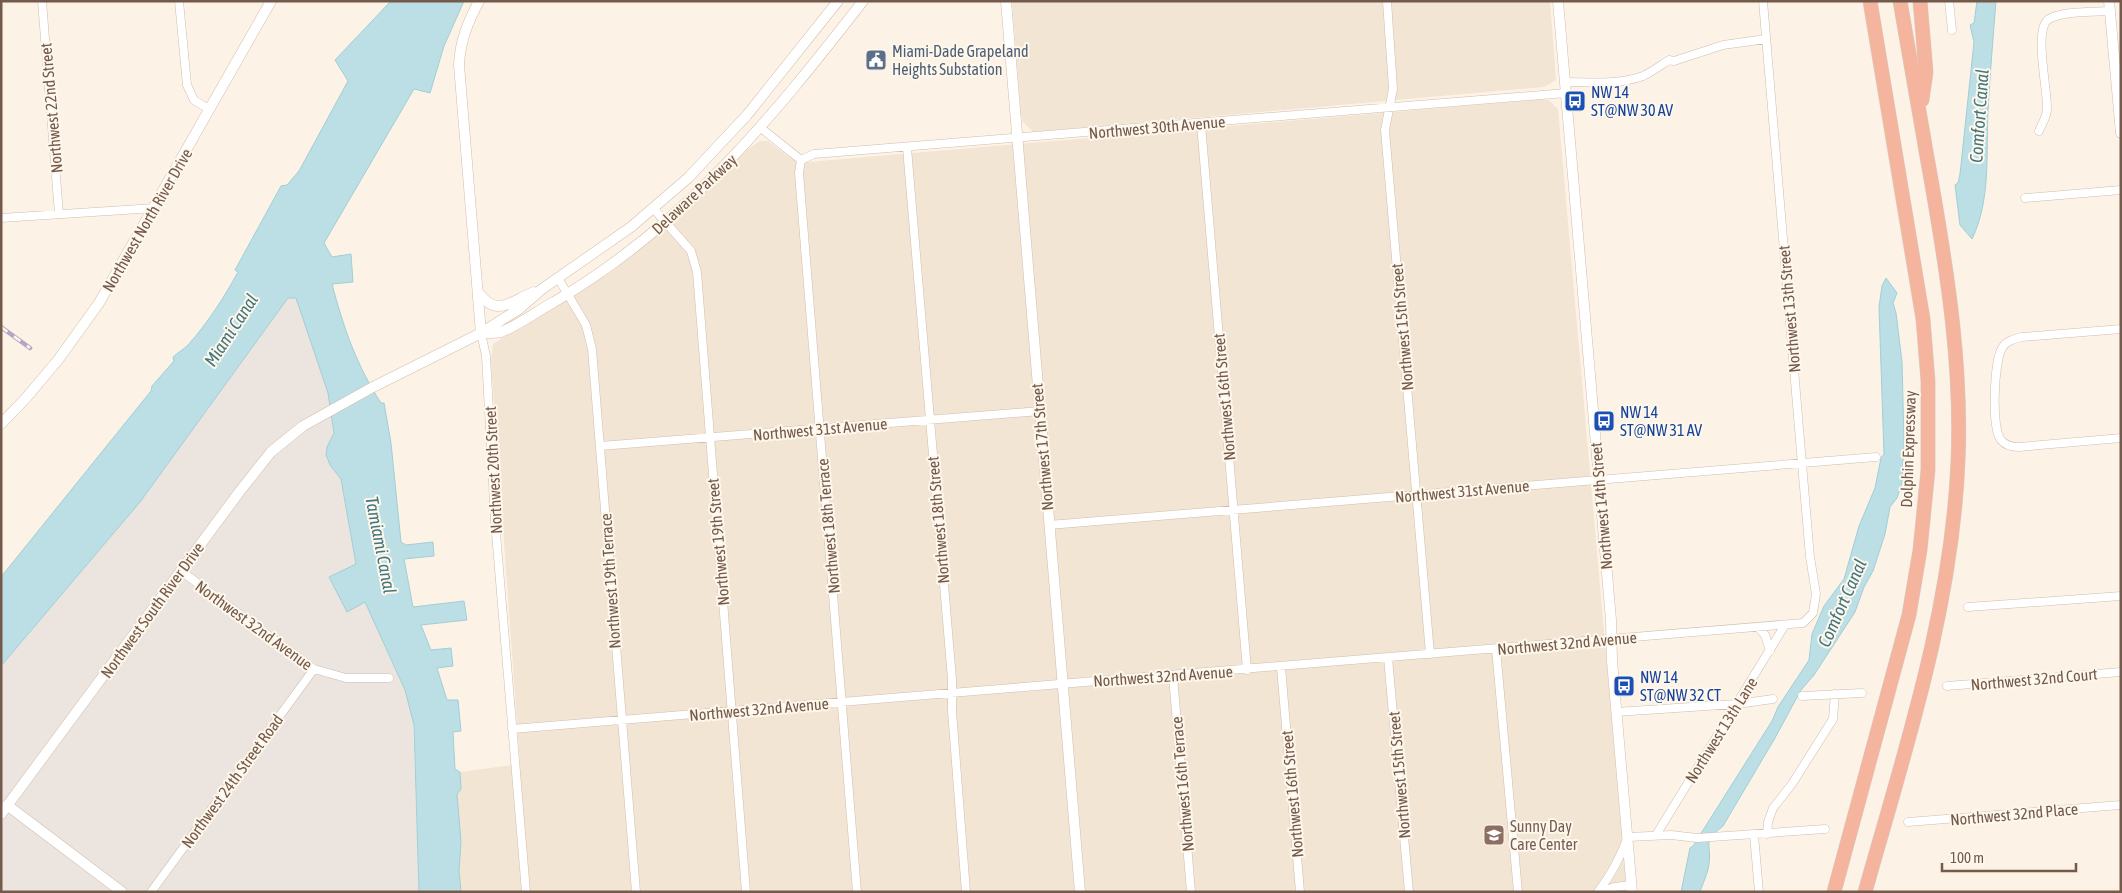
<svg xmlns="http://www.w3.org/2000/svg" width="2122" height="893" viewBox="0 0 2122 893" font-family="'Asap Condensed',sans-serif">
  <rect width="100%" height="100%" fill="#fcf3e6"/>
  <path fill="#f3e5d4" d="M1012 1H1550L1556 80 1544 87 1033 132 1023 122 1021 114Z
    M1534 100H1549L1558 109 1627 892H461L459 870 461 842 457 794 461 789 460 772 520 764 491 362 493 344 613 271 748 149 760 141H768L789 157 808 162Z"/>
  <path fill="#ece5df" d="M288 298H297L328 393 334 433 327 460 341 478 357 564 329 577 365 602 405 690 413 718 419 892H1V666L140 502Z"/>
  <path fill="#bbdfe5" stroke="#a1ced6" d="M391 1H464L444 46 430 93 414 89 324 243 332 257 351 254 353 282 332 284C344 329 356 364 381 403H384L391 443 401 542 406 545 433 542 434 556 404 559 413 607 464 601 467 620 421 625 431 650 451 648 453 666 437 668 447 700H458L461 731 453 732 455 769 460 772 461 789 457 794 461 842 459 870 461 892H419L414 725 405 690 365 602 347 612 329 577 356 564 341 479 330 465 326 455 327 447 334 433 328 393 296 298H288L140 502 1 666V577L151 391 152 386 174 361 173 357C177 353 183 350 188 345 207 324 225 296 238 272L235 270 281 186 287 185 299 171 348 81 335 60Z
    M1977 1H1996C1993 38 1990 75 1988 111 1986 153 1991 200 1972 239L1960 225 1955 185 1958 183 1960 174 1974 42 1970 25 1974 23Z
    M1886 278 1897 293 1893 303 1896 313 1902 362 1904 442 1902 483 1897 498 1890 507 1885 534 1873 571 1864 587 1855 612 1814 675 1801 690 1775 738 1723 826C1701 844 1712 842 1709 864 1708 873 1703 883 1700 892H1681L1690 848 1693 846 1772 721 1778 707 1809 660 1812 634 1824 606 1844 579 1859 526 1875 488 1881 458 1884 454 1879 307 1882 286Z"/>
  <g fill="none" stroke-linecap="round" stroke-linejoin="round">
    <g stroke="#cfbdaf" stroke-width="9">
      <path id="street" d="M42 1 59 214
        M179 1 187 85 194 100 210 110
        M1387 1 1393 89 1385 130 1430 654
        M1949 1 1952 30
        M1565 82C1590 82 1619 85 1643 76 1652 72 1661 65 1669 60L1674 61 1723 45 1766 39
        M1201 124 1247 670
        M761 128 801 160
        M2039 131C2042 124 2047 116 2047 109 2048 91 2033 28 2049 19 2063 11 2094 12 2110 11
        M907 148 952 679V711L966 892
        M801 160 814 154 1566 93
        M801 160 799 173 857 892
        M2025 198 2121 190
        M653 208 691 251 697 272 746 892
        M1 218 155 208
        M558 278 586 325 592 349 636 892
        M2121 329 2022 337C2014 339 2006 341 2002 348 1994 362 1991 428 2001 440 2005 445 2012 447 2019 447L2121 438
        M481 333 486 356 495 521 526 892
        M600 446 1040 411
        M1049 525 1876 457
        M181 571 314 669 346 678H389
        M1968 607 2121 596
        M1758 627 1765 635 1770 651
        M1496 649 1518 892
        M1388 658 1409 892
        M1281 667 1300 892
        M1173 676 1191 892
        M1947 686 2121 672
        M1802 696 1862 693
        M1616 712 1737 704 1773 699
        M512 729 1803 623 1813 613 1816 594 1810 557 1802 464 1763 1
        M1908 822 2121 805
        M1767 834 1768 822 1773 808 1792 784 1833 719 1835 694
        M1656 835 1785 625
        M1754 835 1759 892
        M151 892 314 669
        M1598 892C1612 874 1620 858 1628 837L1671 835 1697 838 1825 829
        M1601 892 1614 887 1632 885"/>
    </g>
    <g stroke="#d2bdac" stroke-width="11">
      <path id="secondary" d="M479 1C468 22 460 41 459 65L481 333
        M1006 1 1080 892
        M1558 1 1611 620 1612 661 1632 892
        M2109 1 2121 133
        M478 292C497 318 509 302 534 292
        M482 333C488 333 496 333 501 332 519 325 537 311 554 302 684 226 772 118 863 1
        M1 424 26 398 58 360 99 303 271 1
        M7 805 122 892
        M1 814 240 491 271 452 303 426 373 387 481 333 519 309 542 289 631 227 688 178 747 115 838 1"/>
    </g>
    <g stroke="#d8d1cd" stroke-width="15">
      <path id="highway" d="M1920 1 1926 72 1922 100
        M1834 892 1909 615 1920 550 1928 470V381L1923 319 1870 1
        M1865 892C1905 750 1952 609 1958 461 1962 368 1948 277 1932 185 1921 124 1911 63 1900 1"/>
    </g>
    <use href="#street" stroke="#fff" stroke-width="8"/>
    <use href="#secondary" stroke="#fff" stroke-width="10"/>
    <use href="#highway" stroke="#f4b49e" stroke-width="14"/>
    <g stroke="#b6a4c5" stroke-width="4.5">
      <path id="rail" d="M1 327 30 348"/>
    </g>
    <use href="#rail" stroke="#fef7ec" stroke-width="2.5" stroke-dasharray="8" stroke-linecap="butt"/>
  </g>
  <defs>
    <g id="civic-square" transform="scale(1.125)"><rect x="-9" y="-9" width="18" height="18" rx="4" fill="#5c6f8a" stroke="#fef7ec"/><path d="M-.6-6.5H3V-4.5H.6V-3L4-1V1h2V6H-6V1h2V-1L-.6-3ZM-1.2 2.5V6h2.4V2.5Z" fill="#fff"/></g>
    <g id="bus-square" transform="scale(1.125)"><rect x="-9" y="-9" width="18" height="18" rx="4" fill="#1a4fb4" stroke="#fef7ec"/><path d="M-5-6H5V4H4V6H2V4H-2V6H-4V4H-5ZM-3.5-4V0h7V-4ZM-3.5 1.2v1.5H-2V1.2ZM2 1.2v1.5H3.5V1.2Z" fill="#fff"/></g>
    <g id="school-square" transform="scale(1.125)"><rect x="-9" y="-9" width="18" height="18" rx="4" fill="#8d6e63" stroke="#fef7ec"/><path d="M0-5L7-2L0 1L-7-2ZM-4 1L0 2.5L4 1V4Q0 6-4 4Z" fill="#fff"/></g>
  </defs>
  <g fill-rule="evenodd">
    <use href="#civic-square" x="876" y="60"/>
    <use href="#bus-square" x="1575" y="101"/>
    <use href="#bus-square" x="1604" y="421"/>
    <use href="#bus-square" x="1624" y="686"/>
    <use href="#school-square" x="1494" y="835"/>
  </g>
  <g text-anchor="middle" dominant-baseline="central" stroke-width="4" stroke-linejoin="round" paint-order="stroke">
    <g font-size="16" fill="#4e5e75" stroke="#fef7ec" text-anchor="start">
      <text x="892" y="51">Miami-Dade Grapeland<tspan x="892" dy="18">Heights Substation</tspan></text>
    </g>
    <g font-size="16" fill="#164399" stroke="#fef7ec" text-anchor="start">
      <text x="1591" y="92">NW 14<tspan x="1591" dy="18">ST@NW 30 AV</tspan></text>
      <text x="1620" y="412">NW 14<tspan x="1620" dy="18">ST@NW 31 AV</tspan></text>
      <text x="1640" y="677">NW 14<tspan x="1640" dy="18">ST@NW 32 CT</tspan></text>
    </g>
    <g font-size="16" fill="#745a4b" stroke="#fef7ec">
      <text transform="translate(51 108) rotate(-95)">Northwest 22nd Street</text>
      <text transform="translate(1157 127) rotate(-5)">Northwest 30th Avenue</text>
      <text transform="translate(694 194) rotate(-43)">Delaware Parkway</text>
      <text transform="translate(147 220) rotate(-60)">Northwest North River Drive</text>
      <text transform="translate(1789 309) rotate(-95)">Northwest 13th Street</text>
      <text transform="translate(1402 327) rotate(-95)">Northwest 15th Street</text>
      <text transform="translate(1224 397) rotate(-95)">Northwest 16th Street</text>
      <text transform="translate(820 429) rotate(-5)">Northwest 31st Avenue</text>
      <text transform="translate(1042 447) rotate(-95)">Northwest 17th Street</text>
      <text transform="translate(1908 449) rotate(-88)">Dolphin Expressway</text>
      <text transform="translate(493 470) rotate(-93)">Northwest 20th Street</text>
      <text transform="translate(1462 491) rotate(-5)">Northwest 31st Avenue</text>
      <text transform="translate(1601 506) rotate(-95)">Northwest 14th Street</text>
      <text transform="translate(938 520) rotate(-95)">Northwest 18th Street</text>
      <text transform="translate(828 526) rotate(-95)">Northwest 18th Terrace</text>
      <text transform="translate(718 542) rotate(-95)">Northwest 19th Street</text>
      <text transform="translate(610 581) rotate(-94)">Northwest 19th Terrace</text>
      <text transform="translate(152 610) rotate(-54)">Northwest South River Drive</text>
      <text transform="translate(254 625) rotate(36)">Northwest 32nd Avenue</text>
      <text transform="translate(1567 643) rotate(-5)">Northwest 32nd Avenue</text>
      <text transform="translate(1163 676) rotate(-4)">Northwest 32nd Avenue</text>
      <text transform="translate(2034 679) rotate(-5)">Northwest 32nd Court</text>
      <text transform="translate(759 709) rotate(-5)">Northwest 32nd Avenue</text>
      <text transform="translate(1721 730) rotate(-58)">Northwest 13th Lane</text>
      <text transform="translate(1399 775) rotate(-95)">Northwest 15th Street</text>
      <text transform="translate(232 781) rotate(-54)">Northwest 24th Street Road</text>
      <text transform="translate(1182 784) rotate(-95)">Northwest 16th Terrace</text>
      <text transform="translate(1292 794) rotate(-95)">Northwest 16th Street</text>
      <text transform="translate(2014 814) rotate(-5)">Northwest 32nd Place</text>
    </g>
    <g font-size="16" fill="#785e54" stroke="#fef7ec" text-anchor="start">
      <text x="1510" y="826">Sunny Day<tspan x="1510" dy="18">Care Center</tspan></text>
    </g>
    <g font-size="18" font-style="italic" fill="#43767f" stroke="#fef7ec">
      <text transform="translate(1979 116) rotate(-86)">Comfort Canal</text>
      <text transform="translate(231 330) rotate(-57)">Miami Canal</text>
      <text transform="translate(381 545) rotate(79)">Tamiami Canal</text>
      <text transform="translate(1842 603) rotate(-66)">Comfort Canal</text>
    </g>
  </g>
  <rect width="2122" height="893" fill="none" stroke="#745a4b" stroke-width="5"/>
  <path d="M1942 863v8h134v-8" fill="none" stroke="#745a4b" stroke-width="2.5"/>
  <text x="1950" y="863" font-size="15" fill="#745a4b" stroke="#fef7ec" stroke-width="4" paint-order="stroke">100 m</text>
</svg>
